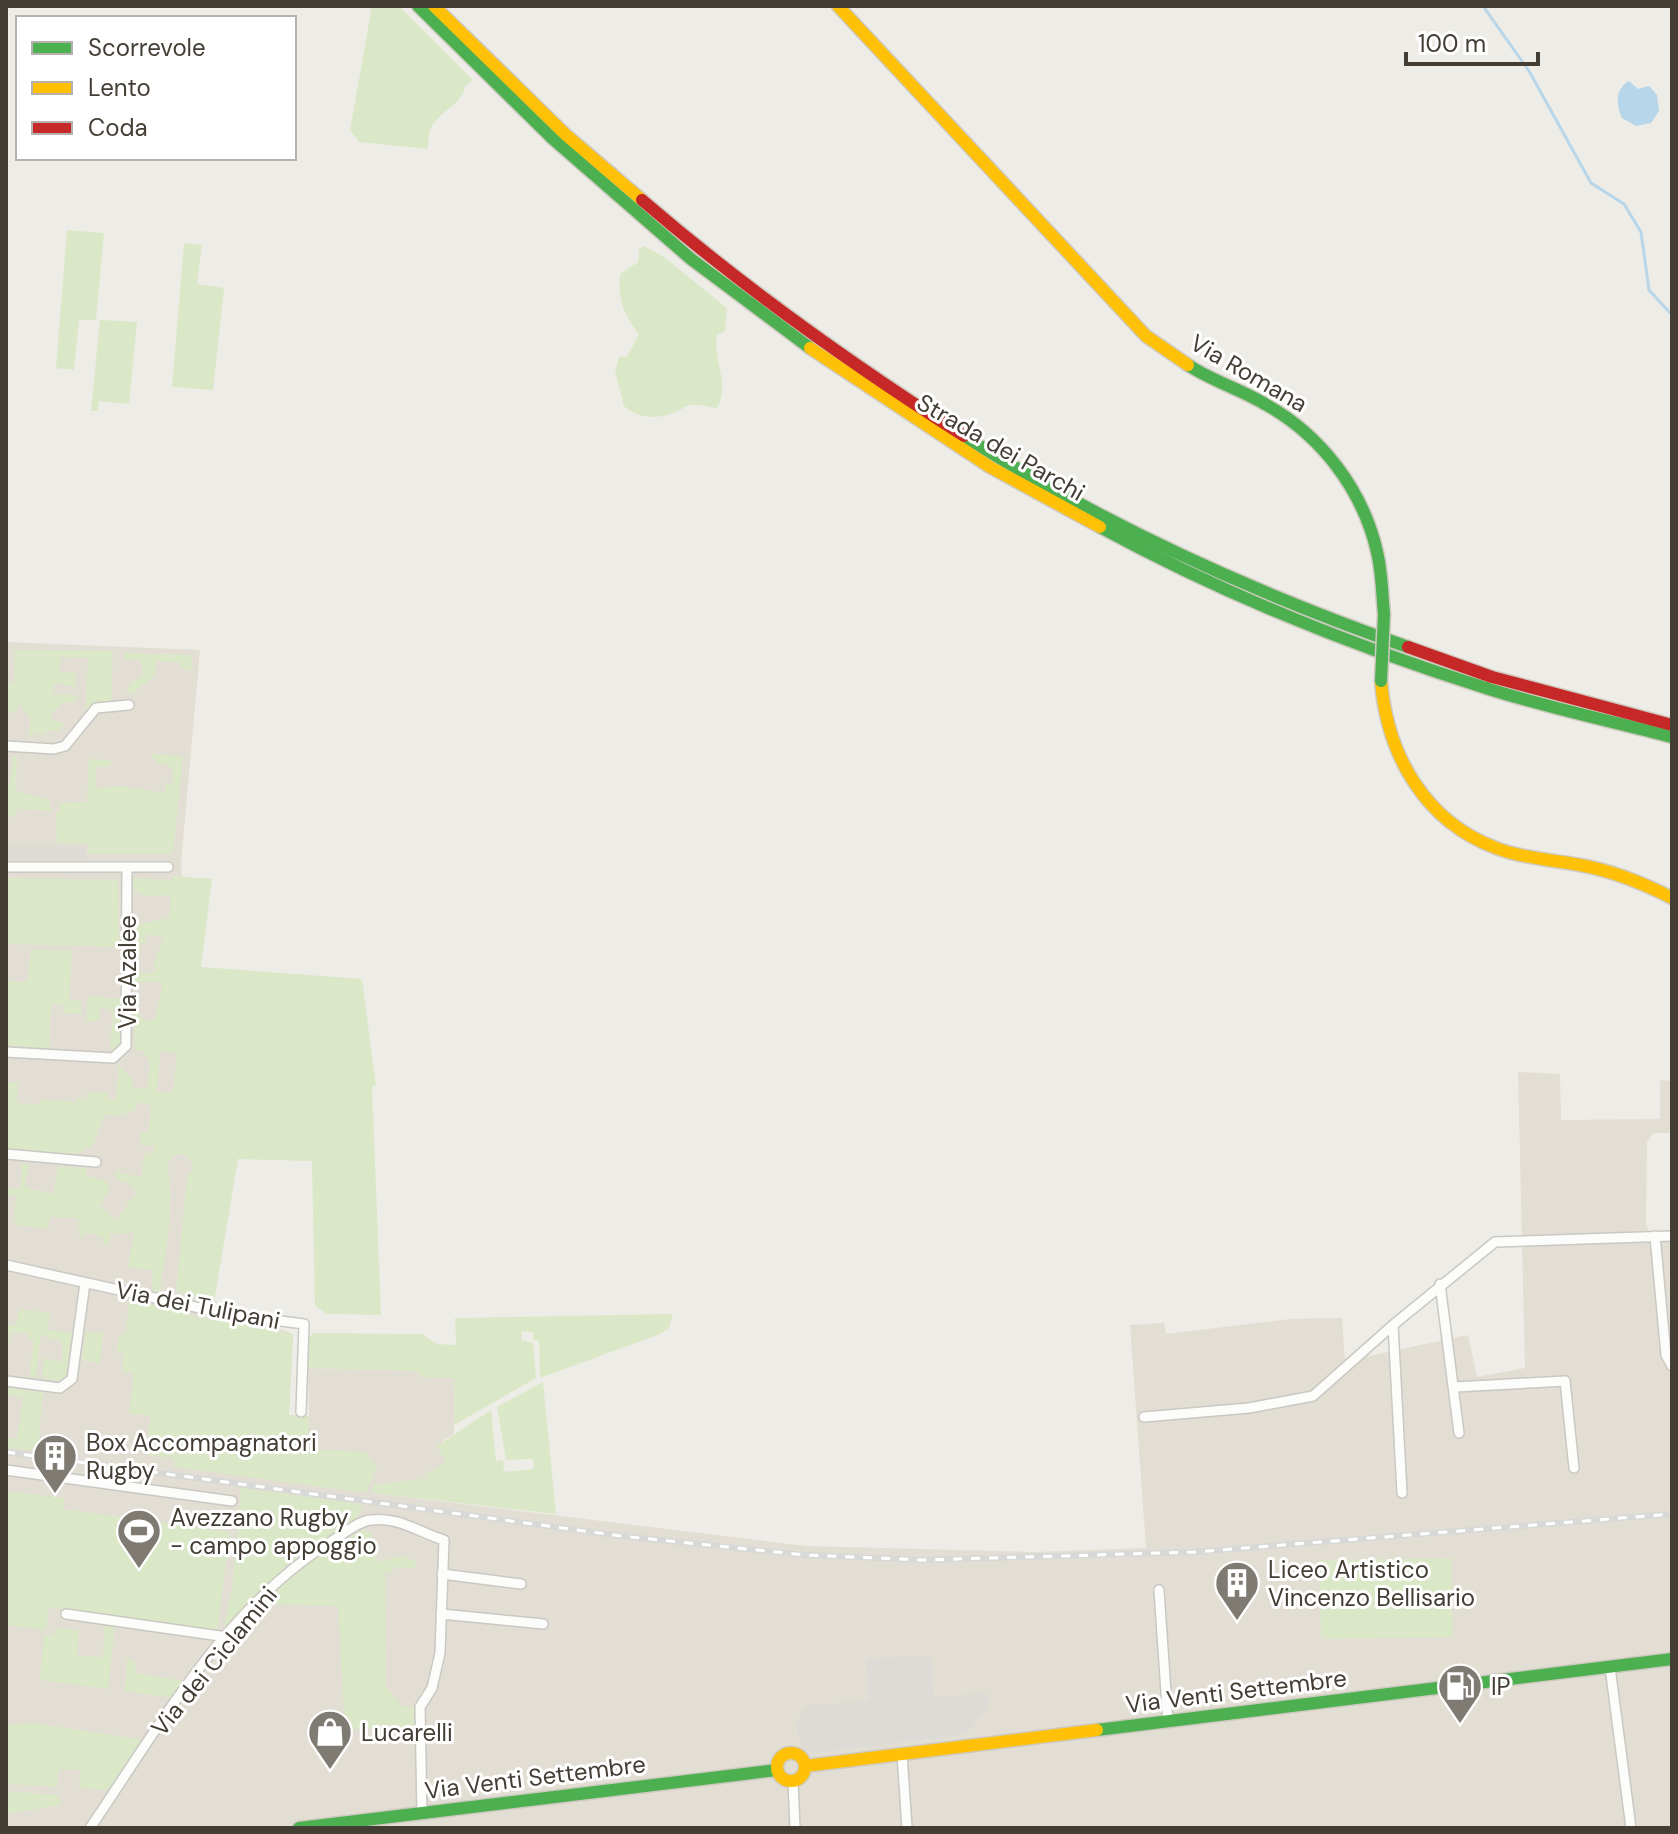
<svg xmlns="http://www.w3.org/2000/svg" width="1678" height="1834" viewBox="0 0 1678 1834" font-family="'DM Sans',sans-serif">
  <rect width="100%" height="100%" fill="#eeece6"/>
  <path fill="#e2ded4" d="M6 642 200 650 181 864 205 1155 189 1290 293 1334 289 1415 309 1416 308 1368 418 1371 419 1377H455L454 1434 443 1440 446 1462 428 1473 429 1478 373 1485 372 1493 806 1546 1035 1552 1146 1548 1130 1325 1164 1323 1166 1334 1290 1319 1342 1318 1345 1361 1468 1335 1477 1377 1525 1368 1518 1072 1560 1074 1561 1120 1660 1119V1080L1672 1081V1133H1653L1647 1142 1646 1222 1649 1232 1672 1233V1828H6Z"/>
  <path fill="#dbe8c7" fill-rule="evenodd" d="M372 6H399L473 80 465 86C462 107 438 110 430 130 428 135 429 143 428 149L359 142 350 130Z
    M67 230 104 233 96 320H79L74 370 56 368Z
    M184 243 202 245 197 284 224 288 213 390 172 387Z
    M644 246 664 257 727 308 725 331 717 335C712 359 731 383 717 408 708 407 694 402 685 407 665 419 643 422 624 406L615 372 619 357H627L639 334C624 316 617 298 620 274L638 262 639 249Z
    M100 320 137 322 129 404 99 401 98 411H91Z
    M15 650 113 651 111 702 94 706 85 715 88 658 60 657V672L75 673 76 687 54 683 53 695H76V702L60 703 59 709 52 711V721L63 722 61 731 51 730 41 735 38 732 29 737 30 717 19 704 17 713 6 712V683H14Z
    M124 653 192 655 191 671 184 670 179 662 156 661 154 676 132 694H126L131 682 142 677V664L138 659 124 660Z
    M151 754 183 756 173 854H88V844L57 843 56 811H60V803L87 802 89 759 111 760V766L96 767 95 788 120 786 165 793 166 783H172L173 771 165 764 157 763Z
    M13 755H17L16 791 49 800 51 811 17 809 16 818 6 814C6 793 12 776 13 755Z
    M173 876 212 879 201 967 362 979 376 1086H372L381 1315 327 1314 315 1306 312 1161 238 1159 214 1302 176 1291 187 1179 193 1167 191 1160 183 1154 174 1155 167 1165C176 1205 165 1251 160 1292L152 1290 153 1270 128 1268 134 1230 128 1234 111 1233 108 1245H103V1237L87 1233 80 1239 78 1218 50 1217 48 1229 17 1225 14 1218 16 1196 6 1194V1187L17 1189 21 1185 22 1164H29L25 1187 53 1194 58 1167 87 1168 86 1176 104 1180 110 1187 100 1207 116 1220 136 1193 128 1183 114 1178 121 1165 120 1173 141 1177 145 1153H154V1146L140 1145 141 1134 149 1130 151 1105 137 1102 135 1110 120 1116 105 1114 93 1145 75 1155 6 1150V1082L18 1083 17 1103 40 1104 41 1099 76 1102 77 1097 86 1099 87 1092 107 1093V1098L116 1099 119 1064 132 1080 133 1088 147 1089 150 1065 144 1051 135 1050 134 1012 138 1010 142 1018 149 1021 156 1017 163 982H132L131 974 155 973 154 962 164 937 146 934 145 943H140V956L130 957 131 926 169 918 171 895 145 896 132 888 133 878 173 880ZM160 1052 177 1053 173 1092H157Z
    M6 878 118 880 119 947 6 944Z
    M31 950H72L69 1000 80 1001 82 1014 63 1013V1005H51L49 1049 6 1045V981L27 982Z
    M88 996 121 999V1043L117 1049 110 1050 113 1012 101 1007 99 1021H86Z
    M129 1298 193 1316 293 1334 289 1415 309 1417 308 1449 366 1452 377 1466 366 1493 174 1467 173 1458 147 1455 150 1416 129 1413 134 1373 122 1371 124 1354 117 1353 119 1335 126 1334Z
    M19 1309 50 1313 48 1330 72 1333 66 1376 58 1381 42 1378 44 1358 62 1362V1342L41 1335 36 1378 29 1377 34 1340 29 1339V1334L10 1332 6 1367V1324L16 1326Z
    M673 1314 669 1328 660 1334 540 1378 539 1341 533 1340V1332L522 1331 521 1340 533 1343 536 1378 454 1425 455 1378 419 1377 418 1371 308 1368 309 1337 314 1333 422 1334 437 1344 456 1345 455 1318Z
    M86 1331 103 1333 100 1364 82 1360Z
    M543 1382 556 1514 372 1493 373 1485 428 1478 427 1473 446 1462 437 1446 491 1410 496 1461 503 1460 504 1472 534 1469 533 1459 506 1460 497 1407Z
    M6 1388 43 1392 38 1451 6 1447V1438L17 1439 23 1398 6 1395Z
    M241 1488 362 1504C359 1530 322 1540 302 1554 273 1574 252 1605 224 1627L232 1590Z
    M6 1491 64 1498 63 1509 230 1532 217 1631 49 1607 46 1630 6 1625Z
    M364 1530 372 1534 371 1556H377V1562L401 1556 416 1562 415 1568 393 1567V1572H385L386 1686 401 1706 414 1707 415 1729H345L338 1606 262 1604 312 1556Z
    M1451 1558 1453 1637 1321 1639 1320 1560Z
    M105 1623 115 1624 108 1689 40 1680 44 1635 54 1636 55 1628 79 1630 77 1656 103 1657Z
    M127 1659 134 1660 136 1673 185 1681 173 1698 125 1691Z
    M34 1723 143 1740 108 1790 79 1788 80 1770 59 1769 57 1787 6 1784 7 1724Z
    M6 1791 57 1795 61 1805 6 1814Z"/>
  <path fill="#dddbd6" d="M6 846 86 847V860L6 859Z
    M931 1655 934 1697 988 1693V1709L969 1731 958 1736 811 1753 802 1746 796 1725 799 1715 809 1705 869 1701 866 1659Z"/>
  <path fill="#b8d6ea" d="M1629 81 1638 89 1649 86 1657 95 1659 111 1651 123 1636 126 1622 118C1616 104 1615 89 1629 81Z"/>
  <g fill="none" stroke-linecap="round" stroke-linejoin="round">
    <path stroke="#b8d6ea" stroke-width="3" d="M1483 6 1529 71 1591 183 1624 204 1641 232 1649 290 1672 315"/>
    <g stroke="#cac8c3" stroke-width="12">
      <path id="street" d="M6 746 54 749 65 746 96 708 129 705
        M6 867H168
        M6 1052 113 1058 126 1046 127 868
        M6 1154 96 1162
        M1655 1236 1666 1355 1672 1366
        M6 1265 227 1314 304 1324 301 1412
        M1440 1284 1459 1433
        M1393 1325 1402 1493
        M6 1381 60 1388 72 1379 85 1283
        M1455 1387 1565 1381 1574 1468
        M1144 1417 1249 1408 1313 1396 1393 1325 1495 1242 1672 1236
        M6 1470 232 1501
        M442 1574 521 1584
        M1159 1590 1168 1722
        M66 1614 227 1637
        M441 1614 543 1624
        M1610 1667 1631 1828
        M902 1754 907 1828
        M793 1781 795 1828
        M90 1828C159 1727 226 1606 332 1541 343 1534 357 1522 370 1520 398 1516 418 1532 444 1540L440 1653 432 1688 420 1707 422 1813"/>
    </g>
    <g stroke="#cfcabf" stroke-width="15">
      <path id="fast" d="M418 6 552 138 691 259 810 348
        M1188 365C1212 381 1240 389 1265 404 1321 435 1363 490 1377 552 1382 572 1382 594 1384 614
        M964 436C1102 524 1254 593 1408 647
        M1100 527C1223 594 1355 647 1489 689 1549 708 1611 721 1672 737
        M1097 1730 1672 1659
        M299 1828 777 1770"/>
    </g>
    <g stroke="#cfcabf" stroke-width="15">
      <path id="slow" d="M434 6 566 135 642 200
        M838 6 1146 336 1188 365
        M810 348 990 467 1100 527
        M1381 681C1387 754 1424 821 1496 848 1522 858 1552 860 1580 865 1613 871 1643 883 1672 898
        M777 1767a14 14 0 1 1 28 0a14 14 0 1 1-28 0Z
        M805 1766 1097 1730"/>
    </g>
    <g stroke="#cfcabf" stroke-width="15">
      <path id="jam" d="M642 200C743 287 851 364 964 436
        M1408 647 1492 677 1672 725"/>
    </g>
    <use href="#street" stroke="#fcfcfb" stroke-width="9"/>
    <use href="#fast" stroke="#4caf50" stroke-width="12"/>
    <use href="#slow" stroke="#ffc107" stroke-width="12"/>
    <use href="#jam" stroke="#c62828" stroke-width="12"/>
    <g stroke="#d8d8d7" stroke-width="6">
      <path id="rail" d="M6 1452 621 1536 806 1555 924 1560 1195 1552 1672 1514"/>
    </g>
    <use href="#rail" stroke="#fff" stroke-width="3" stroke-dasharray="9" stroke-linecap="butt"/>
    <g stroke="#cfcabf" stroke-width="15" stroke-linecap="butt">
      <path id="fast-bridge" d="M1381 681 1384 614"/>
    </g>
    <use href="#fast-bridge" stroke="#4caf50" stroke-width="12"/>
  </g>
  <defs>
    <g id="building-pin" transform="scale(2.3)"><path d="M0 17L-7.5 6A9.5 9.5 0 1 1 7.5 6Z" fill="#7f7a72" stroke="#fff"/><path d="M-4-6H4V6H1V3H-1V6H-4ZM-2.5-4.3h1.7v1.8h-1.7ZM.8-4.3h1.7v1.8H.8ZM-2.5-1h1.7V.8h-1.7ZM.8-1h1.7V.8H.8Z" fill="#fff"/></g>
    <g id="stadium-pin" transform="scale(2.3)"><path d="M0 17L-7.5 6A9.5 9.5 0 1 1 7.5 6Z" fill="#7f7a72" stroke="#fff"/><path d="M0-5a6.5 5 0 1 0 0 10a6.5 5 0 1 0 0-10ZM-3.5-1.8h7v3.6h-7Z" fill="#fff"/></g>
    <g id="fuel-pin" transform="scale(2.3)"><path d="M0 17L-7.5 6A9.5 9.5 0 1 1 7.5 6Z" fill="#7f7a72" stroke="#fff"/><path d="M-5.5-6h7V0h2V4h1.3V-2.5L3-4.5l.8-.8L6-3V5H2.5V1h-1V6h-7ZM-4.2-4.7v3.2H.2V-4.7Z" fill="#fff"/></g>
    <g id="shop-pin" transform="scale(2.3)"><path d="M0 17L-7.5 6A9.5 9.5 0 1 1 7.5 6Z" fill="#7f7a72" stroke="#fff"/><path d="M-5-2.5h2.3a2.7 3.5 0 0 1 5.4 0H5L5.5 6h-11ZM-1.5-2.5h3a1.5 2.3 0 0 0-3 0Z" fill="#fff"/></g>
  </defs>
  <g fill-rule="evenodd">
    <use href="#building-pin" x="55" y="1456"/>
    <use href="#stadium-pin" x="139" y="1531"/>
    <use href="#building-pin" x="1237" y="1583"/>
    <use href="#fuel-pin" x="1460" y="1686"/>
    <use href="#shop-pin" x="330" y="1732"/>
  </g>
  <g text-anchor="middle" dominant-baseline="central" stroke-width="6" stroke-linejoin="round" paint-order="stroke">
    <g font-size="24" fill="#433d34" stroke="#fff">
      <text transform="translate(1249 373) rotate(30)">Via Romana</text>
      <text transform="translate(1001 447) rotate(30)">Strada dei Parchi</text>
      <text transform="translate(127 972) rotate(-90)">Via Azalee</text>
      <text transform="translate(198 1305) rotate(11)">Via dei Tulipani</text>
      <text transform="translate(214 1661) rotate(-51)">Via dei Ciclamini</text>
      <text transform="translate(1236 1691) rotate(-7)">Via Venti Settembre</text>
      <text transform="translate(535 1777) rotate(-7)">Via Venti Settembre</text>
    </g>
    <g font-size="24" fill="#433d34" stroke="#fff" text-anchor="start">
      <text x="86" y="1442">Box Accompagnatori<tspan x="86" dy="28">Rugby</tspan></text>
      <text x="170" y="1517">Avezzano Rugby<tspan x="170" dy="28">- campo appoggio</tspan></text>
      <text x="1268" y="1569">Liceo Artistico<tspan x="1268" dy="28">Vincenzo Bellisario</tspan></text>
      <text x="1491" y="1686">IP</text>
      <text x="361" y="1732">Lucarelli</text>
    </g>
  </g>
  <rect width="1678" height="1834" fill="none" stroke="#433d34" stroke-width="16"/>
  <rect x="16" y="16" width="280" height="144" fill="#ffffff" stroke="#b4b1ae" stroke-width="2"/>
  <rect x="32" y="42" width="40" height="12" fill="#4caf50" stroke="#b4b1ae" stroke-width="2"/>
  <text x="88" y="56" font-size="24" fill="#433d34">Scorrevole</text>
  <rect x="32" y="82" width="40" height="12" fill="#ffc107" stroke="#b4b1ae" stroke-width="2"/>
  <text x="88" y="96" font-size="24" fill="#433d34">Lento</text>
  <rect x="32" y="122" width="40" height="12" fill="#c62828" stroke="#b4b1ae" stroke-width="2"/>
  <text x="88" y="136" font-size="24" fill="#433d34">Coda</text>
  <path d="M1406 52v12h132v-12" fill="none" stroke="#433d34" stroke-width="4"/>
  <text x="1418" y="52" font-size="24" fill="#433d34" stroke="#ffffff" stroke-width="6" paint-order="stroke">100 m</text>
</svg>
